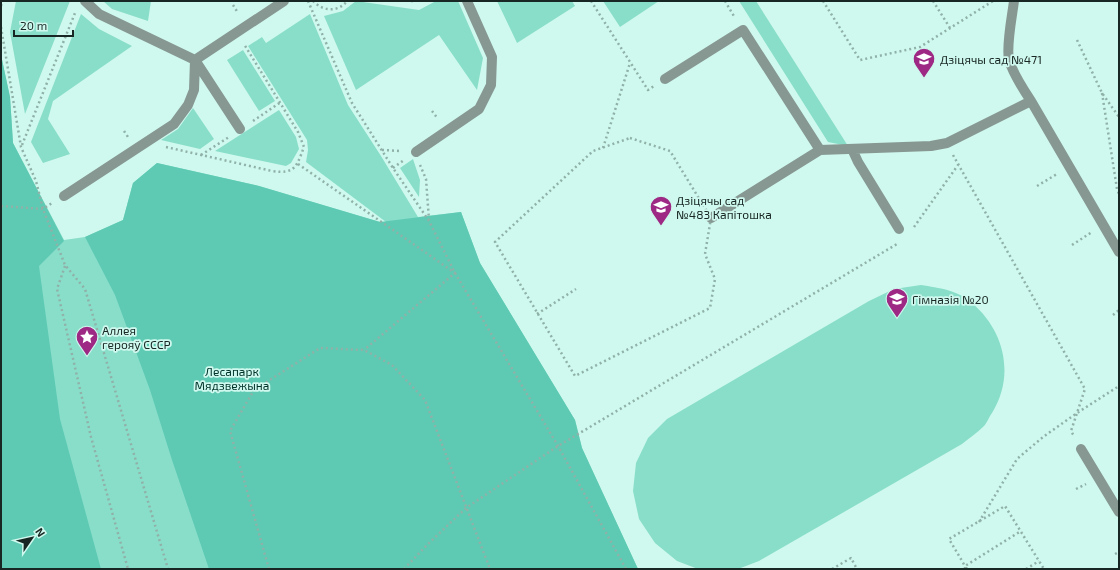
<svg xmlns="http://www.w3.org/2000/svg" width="1120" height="570" viewBox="0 0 1120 570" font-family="'Exo 2',sans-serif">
  <rect width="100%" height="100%" fill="#cff9ee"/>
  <path fill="#89deca" d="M16 1H70L25 114 10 32Z
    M103 1H151L148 21 112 9Z
    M356 1 419 10 436 1H458L483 58 477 90 439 35 356 90 324 16 343 11Z
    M497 1H572L575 6 517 43Z
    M603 1H659L620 27Z
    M739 1H756L848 146 828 142Z
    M81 14 99 29 132 46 53 101 48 119 70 154 43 163 31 142Z
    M310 14 348 105 381 156 418 217 461 212 480 263 575 420 582 448 638 569H1V55L10 97 13 143 64 240 85 237 123 220 133 183 157 163 259 186 380 222H386L306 162 308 150 307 140 248 46 262 37 266 43Z
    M243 50 275 101 259 111 227 60Z
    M193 108 214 139 200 149 161 140 178 129Z
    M279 110 296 137 299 149 291 163 286 166 215 151Z
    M413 159 420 180 419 197 400 168Z
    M921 285C939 288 958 290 972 303 1005 331 1015 376 992 413 989 417 987 423 984 426 977 433 969 438 962 444L759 561 738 569H698L677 561 655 543 639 519 633 491 636 463 648 438 667 419 869 301 894 289Z"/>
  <path fill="#5ecab3" d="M1 55 10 97 13 143 64 241 39 266 60 419 101 569H1Z
    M157 163 259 186 380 222 461 212 480 263 575 420 582 448 638 569H209L172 460 150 390 115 295 85 237 123 220 133 183Z"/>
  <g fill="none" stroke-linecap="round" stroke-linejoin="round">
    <path stroke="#90b1a8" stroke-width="2.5" stroke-dasharray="2 3" stroke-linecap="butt" d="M308 1 352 103 393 168 429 221 455 273 558 446 626 569
      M313 1C322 11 338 13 347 1
      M411 1H414
      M591 1 648 90 654 86
      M725 1 735 18
      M823 1 860 60 920 47 993 1
      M933 1 950 28
      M233 5 238 13
      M1 6 2 1
      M1 27 21 147 36 181 43 209 65 265 85 289 168 569
      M1077 40 1102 93 1119 117
      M1102 93 1117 189 1119 194
      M432 111 438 119
      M253 121 281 102
      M124 131 128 137
      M630 138 670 151 711 218 705 254 715 279 710 308 575 376 495 242 593 151Z
      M22 145 75 13
      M166 147 272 171C295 174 296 168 304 147L298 132 244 44
      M603 148 630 63
      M382 150 401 151
      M201 155 229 137
      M953 155 1085 389 1071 431 1074 436
      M298 164 455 273 364 350
      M420 165 426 179 429 220
      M393 168 404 160
      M1037 186 1057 174
      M1 206 43 209 52 203
      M914 227 958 165
      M1072 245 1092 232
      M65 266 57 289 91 437 128 569
      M537 314 576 289
      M1113 315 1119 310
      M1076 489 1086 484
      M979 522 1017 459 1043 437 1077 413 1119 386
      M1115 554 1119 552
      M269 569 230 431 254 390 320 348 364 350 392 365 425 400 490 569
      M404 569 429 543 466 508 558 446 897 244
      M832 569 851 558 857 569
      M965 569V566L949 539 1005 506 1044 569
      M967 569 965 566 1021 531
      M1026 569 1039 561"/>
    <path stroke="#879893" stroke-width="10" d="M85 1 99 14 195 60 240 129
      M1014 1C1012 17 1006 46 1009 60 1013 74 1023 89 1031 101
      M665 79 743 30 820 150 931 146 947 143 1031 101 1119 252
      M852 149 858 162 899 229
      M416 152 479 109 491 85 492 57 467 1
      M64 196 174 124 188 105 194 90 195 60 284 1
      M711 218 820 150
      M1081 449 1119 512"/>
  </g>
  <defs>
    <g id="school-pin" transform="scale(1.15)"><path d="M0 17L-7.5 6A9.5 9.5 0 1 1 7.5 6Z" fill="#9d2984" stroke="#cff9ee"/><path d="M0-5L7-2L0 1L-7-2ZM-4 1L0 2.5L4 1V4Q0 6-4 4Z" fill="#fff"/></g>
    <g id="sight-pin" transform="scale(1.15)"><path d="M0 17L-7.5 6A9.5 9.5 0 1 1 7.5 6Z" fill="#9d2984" stroke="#cff9ee"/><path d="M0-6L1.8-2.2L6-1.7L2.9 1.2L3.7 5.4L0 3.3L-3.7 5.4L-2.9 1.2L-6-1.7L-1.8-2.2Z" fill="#fff"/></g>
  </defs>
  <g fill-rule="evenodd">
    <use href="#school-pin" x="924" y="59"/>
    <use href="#school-pin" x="661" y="207"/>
    <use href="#school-pin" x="897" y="299"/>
    <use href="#sight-pin" x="87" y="337"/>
  </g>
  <g text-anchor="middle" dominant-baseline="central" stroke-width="3.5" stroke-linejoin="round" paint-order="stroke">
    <g font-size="12" fill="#182723" stroke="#cff9ee" text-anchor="start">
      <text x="940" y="59">Дзіцячы сад №471</text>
      <text x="676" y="200">Дзіцячы сад<tspan x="676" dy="14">№483 Капітошка</tspan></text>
      <text x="912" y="299">Гімназія №20</text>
      <text x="102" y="330">Аллея<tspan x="102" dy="14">герояў СССР</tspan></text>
    </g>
    <g font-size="12" fill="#00322a" stroke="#cff9ee">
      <text x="232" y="371">Лесапарк<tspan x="232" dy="14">Мядзвежына</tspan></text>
    </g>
  </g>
  <rect width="1120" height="570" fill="none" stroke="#182723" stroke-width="4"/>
  <g transform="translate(32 538) rotate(56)" stroke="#cff9ee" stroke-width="3" paint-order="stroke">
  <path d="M0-3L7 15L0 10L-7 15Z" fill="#182723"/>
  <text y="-6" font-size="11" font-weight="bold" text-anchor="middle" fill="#182723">N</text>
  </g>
  <path d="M14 30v6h59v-6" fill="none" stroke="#182723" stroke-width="2"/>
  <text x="20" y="30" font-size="12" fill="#182723" stroke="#cff9ee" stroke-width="3" paint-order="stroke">20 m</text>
</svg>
